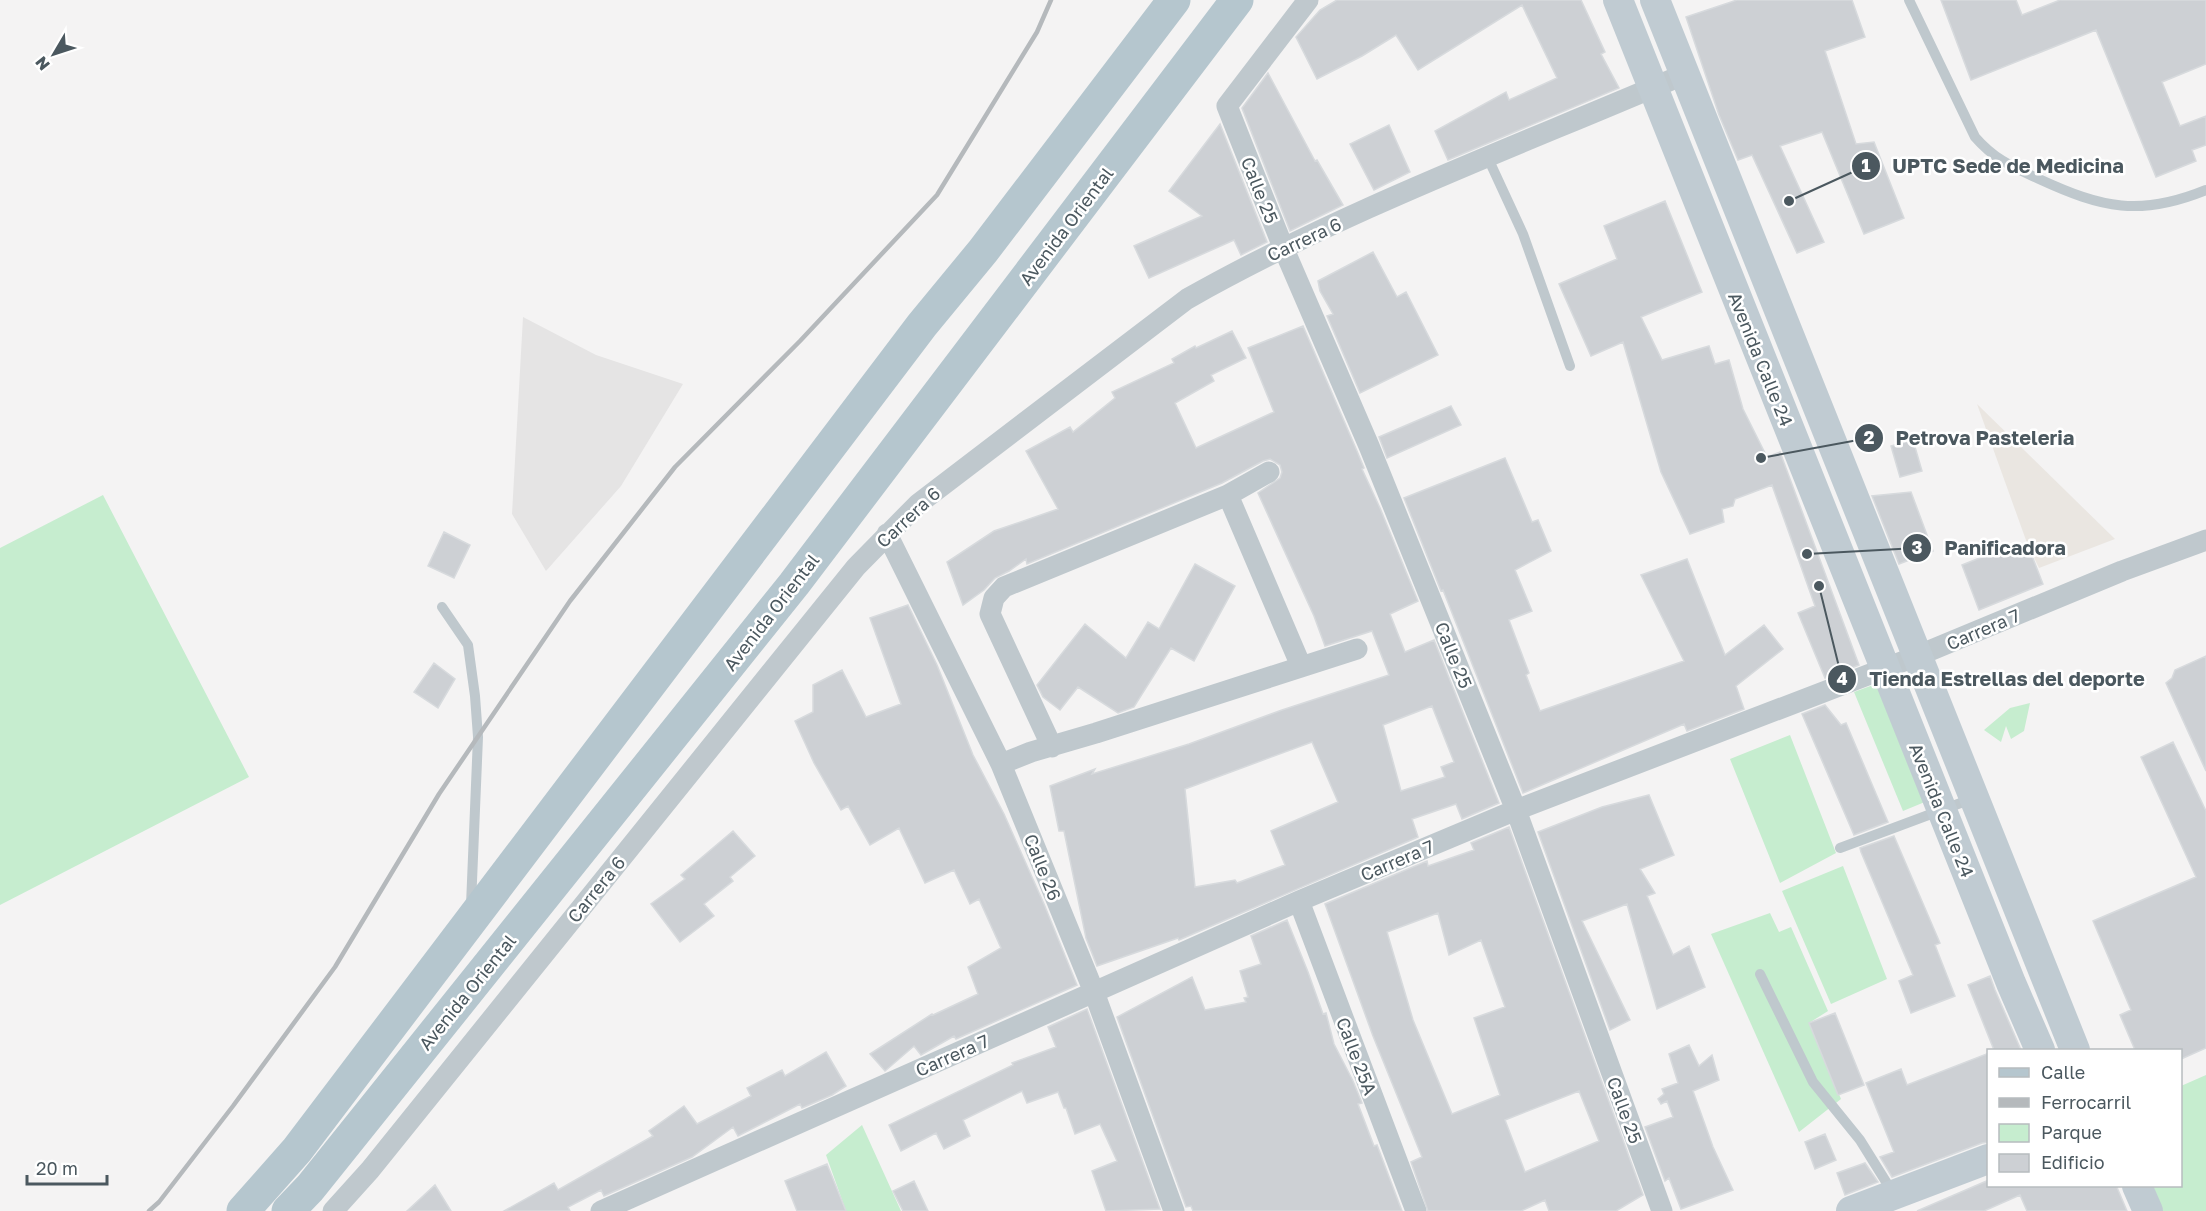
<svg xmlns="http://www.w3.org/2000/svg" width="2206" height="1211" viewBox="0 0 2206 1211" font-family="'Golos Text',sans-serif">
  <rect width="100%" height="100%" fill="#f4f3f3"/>
  <path fill="#eae6e1" d="M1977 404 2115 539 2039 568 2027 543Z"/>
  <path fill="#e5e4e4" d="M523 317 596 355 683 384 621 486 546 571 512 514Z"/>
  <path fill="#c6edcf" d="M103 495 249 777 0 905V548Z
    M1884 681 1932 799 1903 811 1854 692Z
    M2030 703 2024 731 2011 739 2006 726 2001 742 1984 730 2010 708Z
    M1790 735 1836 853 1780 883 1730 759Z
    M1843 866 1887 979 1831 1004 1782 891Z
    M1770 913 1779 932 1791 927 1828 1011 1809 1023 1841 1099 1799 1132 1711 934Z
    M2206 1075V1211H2163L2153 1186H2180L2181 1086Z
    M862 1125 901 1211H846L826 1155Z"/>
  <path fill="#cdd0d4" stroke="#d7dadd" stroke-width="1.5" fill-rule="evenodd" d="M1337 0H1581L1605 52 1601 54 1619 88 1448 160 1435 131 1506 92 1509 100 1557 78 1522 5 1418 70 1396 35 1362 56 1317 79 1296 37 1320 10Z
    M1737 0H1852L1865 37 1825 51 1856 144 1874 142 1904 218 1864 234 1822 132 1780 146 1824 242 1797 253 1752 155 1738 160 1719 115 1686 17Z
    M1941 0H2016L2022 15 2060 0H2206V64L2162 82 2180 126 2206 116V145L2192 150 2196 161 2156 177 2096 30 1971 80Z
    M1268 73 1315 161 1317 160 1343 205 1290 231 1242 108Z
    M1220 124 1267 242 1241 255 1234 240 1149 278 1134 246 1202 216 1169 191Z
    M1389 125 1410 172 1374 190 1350 144Z
    M1665 201 1702 292 1641 317 1662 360 1709 346 1715 364 1729 360 1743 409 1767 457 1780 452 1859 665 1825 678 1798 613 1815 606 1772 485 1735 499 1733 506 1722 509 1724 522 1690 534 1661 472 1623 342 1591 356 1559 284 1617 259 1604 226Z
    M1373 252 1397 297 1406 292 1438 355 1360 393 1327 316 1333 314 1320 291 1318 281Z
    M1303 326 1357 451 1364 468 1362 469 1380 508 1418 601 1390 614 1405 652 1434 640 1499 803 1462 819 1456 804 1412 819 1418 837 1179 940 1178 938 1097 966 1086 938 1064 831H1059L1050 786 1095 769 1092 774 1189 744 1282 710 1389 675 1372 631 1325 646 1314 616 1258 493 1280 478 1282 472 1280 465 1270 459 1263 461 1222 483 1027 564 1026 559 1009 571 995 578 984 590 963 605 947 562 994 531 1058 509 1026 451 1070 427 1073 432 1115 398 1112 392 1174 363 1172 359 1195 346 1196 348 1232 331 1246 358 1211 375 1214 381 1175 403 1196 448 1274 412 1248 348ZM1432 706 1454 762 1441 767 1445 777 1401 791 1383 725ZM1312 742 1338 802 1271 831 1285 865 1237 883 1235 880 1195 887 1185 789Z
    M1451 406 1461 425 1387 458 1379 437Z
    M1913 440 1922 471 1900 477 1891 446Z
    M1505 458 1532 522 1538 520 1551 551 1515 570 1532 611 1509 620 1529 673 1526 675 1540 711 1684 661 1641 575 1687 559 1725 655 1764 625 1783 649 1736 686 1744 709 1687 731 1684 724 1523 793 1443 590 1441 591 1404 498Z
    M1911 492 1933 551 1899 564 1872 496Z
    M444 532 470 545 454 578 428 566Z
    M2027 543 2043 584 1979 610 1962 565 1992 553 1993 556Z
    M1195 564 1235 586 1194 661 1171 648 1134 707 1118 713 1078 687 1060 710 1043 697 1037 685 1085 624 1126 658 1148 622 1159 629Z
    M908 605 937 665 973 755 1004 814 1044 904 1077 985 956 1039 954 1036 921 1055 914 1046 885 1071 870 1054 932 1014 933 1015 978 994 968 967 1001 948 979 899 970 904 954 870 925 883 899 828 870 845 848 806 841 810 814 763 795 721 813 712V685L842 670 866 717 901 704 870 618Z
    M2206 656V771L2166 683 2172 678 2175 670Z
    M434 663 455 679 438 708 414 692Z
    M1825 705 1841 725 1846 723 1888 822 1854 835 1802 714Z
    M2173 742 2206 811V1048L2181 1059V1050H2135L2120 1015 2131 1010 2093 921 2196 877 2141 757Z
    M1649 795 1674 855 1640 869 1655 893 1647 896 1673 955 1689 946 1705 987 1657 1009 1627 904 1582 921 1630 1020 1610 1030 1538 832 1602 807Z
    M1509 827 1643 1195 1616 1211H1549L1545 1200 1521 1211H1428L1411 1162 1422 1157 1373 1036 1325 904 1427 861 1428 866 1474 850 1471 843ZM1438 913 1449 955 1481 940 1505 1007 1474 1018 1500 1095 1452 1114 1413 1020 1387 932ZM1579 1091 1599 1141 1525 1172 1505 1120Z
    M733 831 755 856 730 877 733 881 704 904 714 916 680 942 651 904 685 879 681 875Z
    M1894 836 1940 943 1935 945 1955 996 1911 1013 1899 981 1913 975 1861 852 1860 848Z
    M1287 920 1308 972 1323 1014 1326 1013 1334 1044 1353 1081 1362 1103 1358 1104 1374 1146 1377 1145 1402 1211H1193L1191 1206 1186 1207 1117 1017 1192 977 1205 1010 1246 1002 1244 998 1248 997 1240 971 1261 964 1251 936Z
    M1990 976 1995 990 2021 1050H1994L1968 985Z
    M1087 1009 1160 1209 1106 1211 1092 1171 1117 1161 1100 1124 1075 1134 1066 1108H1064L1058 1092 1027 1103 1022 1091 963 1120 970 1136 944 1149 936 1133 901 1151 889 1125 1013 1065 1012 1063 1056 1047 1048 1027Z
    M1835 1013 1864 1085 1838 1095 1809 1023Z
    M1689 1045 1699 1066 1712 1055 1719 1080 1693 1091 1713 1147 1733 1190 1681 1209 1669 1178 1665 1181 1645 1127 1673 1117 1667 1101 1661 1104 1658 1099 1664 1094 1662 1089 1678 1083 1669 1054Z
    M826 1052 846 1086 832 1095 802 1108 800 1104 738 1136 733 1127 692 1157 604 1196 601 1190 568 1207 570 1211H504L554 1183 558 1190 653 1136 649 1131 684 1106 697 1124 751 1096 747 1088 782 1070 785 1076Z
    M1989 1053V1142L1982 1143 1892 1177 1880 1157 1894 1152 1866 1083 1901 1069 1907 1085Z
    M1825 1134 1836 1160 1815 1169 1805 1142Z
    M1865 1163 1878 1182 1845 1195 1837 1173Z
    M827 1164 846 1211H797L785 1181Z
    M1989 1180V1185H2116L2127 1211H2027L2020 1195 1984 1211H1917Z
    M914 1181 928 1211H903L893 1191Z
    M435 1185 451 1211H407Z"/>
  <g fill="none" stroke-linecap="round" stroke-linejoin="round">
    <path stroke="#bfc8cd" stroke-width="10" d="M1909 0 1975 137C1995 160 2013 167 2039 179 2102 208 2140 217 2206 190
      M1487 156 1523 234 1570 366
      M442 607 468 645 475 696 478 737 471 905
      M1840 848 1974 798
      M1760 974 1813 1082 1860 1140 1893 1193"/>
    <path stroke="#bfc8cd" stroke-width="21" d="M1308 0 1227 106 1283 247 1369 446 1516 810 1662 1211
      M1228 495 1301 666
      M887 534 1001 764 1094 992 1174 1211
      M1052 747 990 614 994 598 1004 587 1228 495 1269 472
      M1001 764 1031 752 1096 733 1357 649
      M1299 901 1416 1211
      M333 1211 370 1170 810 624 856 567 918 504 1187 299C1346 209 1518 146 1685 74
      M601 1211 1299 901 1516 810 1917 656 2122 571 2206 540"/>
    <path stroke="#c0cbd2" stroke-width="30" d="M1618 0 2011 983 2040 1050
      M1655 0 2075 1050
      M2137 1186 2148 1211
      M1851 1211 1988 1159"/>
    <path stroke="#b5c6ce" stroke-width="33" d="M243 1211 297 1150 922 325 983 251 1174 0
      M288 1211 310 1188 794 584 1237 0"/>
    <path stroke="#b5b9bc" stroke-width="4.5" d="M149 1211 159 1202 233 1106 335 967 439 794 570 601 675 467 800 341 937 195 1037 32 1051 0"/>
  </g>
  <g text-anchor="middle" dominant-baseline="central" stroke-width="5" stroke-linejoin="round" paint-order="stroke">
    <g font-size="18" fill="#4b585f" stroke="#fff">
      <text transform="translate(1260 190) rotate(68)">Calle 25</text>
      <text transform="translate(1066 226) rotate(-53)">Avenida Oriental</text>
      <text transform="translate(1304 239) rotate(-25)">Carrera 6</text>
      <text transform="translate(1761 359) rotate(68)">Avenida Calle 24</text>
      <text transform="translate(908 517) rotate(-43)">Carrera 6</text>
      <text transform="translate(771 612) rotate(-52)">Avenida Oriental</text>
      <text transform="translate(1983 629) rotate(-23)">Carrera 7</text>
      <text transform="translate(1454 655) rotate(68)">Calle 25</text>
      <text transform="translate(1942 810) rotate(68)">Avenida Calle 24</text>
      <text transform="translate(1397 860) rotate(-23)">Carrera 7</text>
      <text transform="translate(1043 867) rotate(68)">Calle 26</text>
      <text transform="translate(596 889) rotate(-51)">Carrera 6</text>
      <text transform="translate(467 992) rotate(-51)">Avenida Oriental</text>
      <text transform="translate(952 1055) rotate(-24)">Carrera 7</text>
      <text transform="translate(1357 1056) rotate(69)">Calle 25A</text>
      <text transform="translate(1625 1110) rotate(70)">Calle 25</text>
    </g>
  </g>
  <path fill="none" stroke="#4b585f" stroke-width="2" d="M1789 201L1866 166M1761 458L1869 438M1807 554L1917 548M1819 586L1842 679"/>
  <g fill="#4b585f" stroke="#fff" stroke-width="2">
    <circle cx="1789" cy="201" r="6"/>
    <circle cx="1761" cy="458" r="6"/>
    <circle cx="1807" cy="554" r="6"/>
    <circle cx="1819" cy="586" r="6"/>
    <circle cx="1866" cy="166" r="15"/>
    <circle cx="1869" cy="438" r="15"/>
    <circle cx="1917" cy="548" r="15"/>
    <circle cx="1842" cy="679" r="15"/>
  </g>
  <g font-size="18" text-anchor="middle" font-weight="bold" fill="#fff">
    <text x="1866" y="172">1</text>
    <text x="1869" y="444">2</text>
    <text x="1917" y="554">3</text>
    <text x="1842" y="685">4</text>
  </g>
  <g font-size="20" text-anchor="middle" font-weight="bold" fill="#4b585f" stroke="#fff" stroke-width="5" stroke-linejoin="round" paint-order="stroke">
    <text x="2008" y="173">UPTC Sede de Medicina</text>
    <text x="1985" y="445">Petrova Pasteleria</text>
    <text x="2005" y="555">Panificadora</text>
    <text x="2007" y="686">Tienda Estrellas del deporte</text>
  </g>
  <rect x="1987" y="1049" width="195" height="138" fill="#ffffff" stroke="#b7bcbf" stroke-width="1.5"/>
  <rect x="1999" y="1068" width="30" height="9" fill="#b5c6ce" stroke="#b7bcbf" stroke-width="1.5"/>
  <text x="2041" y="1079" font-size="18" fill="#4b585f">Calle</text>
  <rect x="1999" y="1098" width="30" height="9" fill="#b5b9bc" stroke="#b7bcbf" stroke-width="1.5"/>
  <text x="2041" y="1109" font-size="18" fill="#4b585f">Ferrocarril</text>
  <rect x="1999" y="1124" width="30" height="18" fill="#c6edcf" stroke="#b7bcbf" stroke-width="1.5"/>
  <text x="2041" y="1139" font-size="18" fill="#4b585f">Parque</text>
  <rect x="1999" y="1154" width="30" height="18" fill="#cdd0d4" stroke="#b7bcbf" stroke-width="1.5"/>
  <text x="2041" y="1169" font-size="18" fill="#4b585f">Edificio</text>
  <g transform="translate(54 54) rotate(231)" stroke="#ffffff" stroke-width="4.5" paint-order="stroke">
  <path d="M0-4.5L10 22L0 15L-10 22Z" fill="#4b585f"/>
  <text y="-9" font-size="16" font-weight="bold" text-anchor="middle" fill="#4b585f">N</text>
  </g>
  <path d="M27 1175v9h80v-9" fill="none" stroke="#4b585f" stroke-width="3"/>
  <text x="36" y="1175" font-size="18" fill="#4b585f" stroke="#ffffff" stroke-width="4.5" paint-order="stroke">20 m</text>
</svg>
